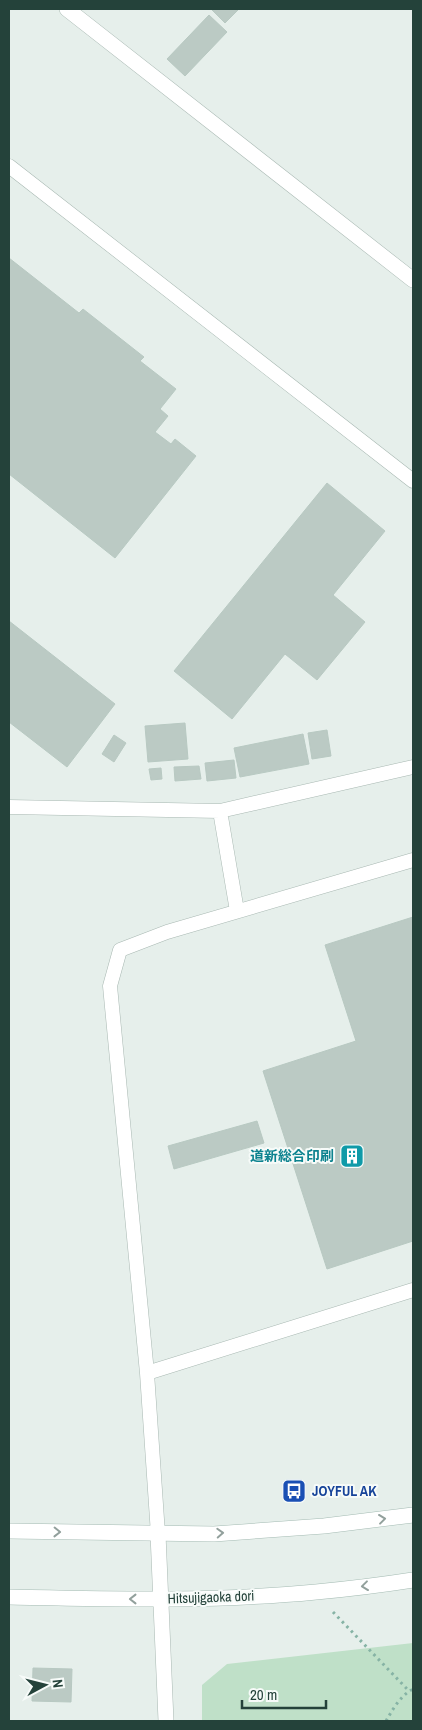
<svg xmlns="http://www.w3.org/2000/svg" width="422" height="1730" viewBox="0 0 422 1730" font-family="'Archivo Narrow','Noto Sans JP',sans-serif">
  <rect width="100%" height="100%" fill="#e6efeb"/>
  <path fill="#bfe0c8" d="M413 1643V1721H202V1685L227 1664Z"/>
  <path fill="#bbcac4" stroke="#b8c9c2" d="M211 9H239L225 23Z
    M209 15 227 32 185 76 167 59Z
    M9 258 79 313 83 309 144 357 140 361 176 389 160 409 168 416 155 432 171 444 175 439 196 456 115 558 9 474Z
    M327 483 385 531 333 595 365 622 317 680 285 654 232 719 174 671Z
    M9 621 115 704 67 767 9 722Z
    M185 723 188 759 148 762 145 726Z
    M327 730 331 756 312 759 308 733Z
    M303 734 309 764 240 777 234 748Z
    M114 735 126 743 114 762 102 754Z
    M234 760 236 778 207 781 205 763Z
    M199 766 201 779 175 781 174 767Z
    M161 768 162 779 151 780 149 769Z
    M413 917V1241L327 1269 263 1071 356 1041 325 945Z
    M257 1121 264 1143 174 1169 168 1146Z
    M33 1668 72 1669 71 1702 32 1701Z"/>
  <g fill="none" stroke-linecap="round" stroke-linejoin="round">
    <g stroke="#a8b8b2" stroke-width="15">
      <path id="service" d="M9 166 413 481
        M9 807 220 811 413 767
        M220 811 237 911
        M147 1373 413 1290
        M158 1534 147 1373 110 986 120 950 167 932 413 860"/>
    </g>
    <g stroke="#a8b8b2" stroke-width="16">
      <path id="minor" d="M67 9 413 280"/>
    </g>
    <g stroke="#a8b8b2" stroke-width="16">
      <path id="tertiary" d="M158 1534 166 1721"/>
    </g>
    <g stroke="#a4bbb3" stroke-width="16">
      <path id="secondary" d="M9 1531 214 1534 324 1526 413 1515
        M9 1597C111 1599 214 1602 316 1592 348 1589 381 1585 413 1580"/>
    </g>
    <path stroke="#86b3a5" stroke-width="3" stroke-dasharray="2.5 4" stroke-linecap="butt" d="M333 1612 409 1691
      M386 1721C393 1709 400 1696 413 1689"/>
    <use href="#service" stroke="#fff" stroke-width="14"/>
    <use href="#minor" stroke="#fff" stroke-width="15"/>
    <use href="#tertiary" stroke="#fff" stroke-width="15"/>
    <use href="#secondary" stroke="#fff" stroke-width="15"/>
  </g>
  <defs><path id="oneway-chevron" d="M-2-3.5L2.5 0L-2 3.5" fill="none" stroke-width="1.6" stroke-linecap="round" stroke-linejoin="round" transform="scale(1.25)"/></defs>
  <g stroke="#92a09c">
    <use href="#oneway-chevron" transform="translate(382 1519) rotate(-7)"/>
    <use href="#oneway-chevron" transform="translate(57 1532) rotate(1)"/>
    <use href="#oneway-chevron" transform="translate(220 1533) rotate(-3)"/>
    <use href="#oneway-chevron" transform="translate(365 1586) rotate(173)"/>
    <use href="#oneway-chevron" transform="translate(133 1599) rotate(180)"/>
  </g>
  <defs>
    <g id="building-square" transform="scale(1.25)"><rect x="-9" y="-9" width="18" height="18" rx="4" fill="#0f9aa8" stroke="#f7fbf9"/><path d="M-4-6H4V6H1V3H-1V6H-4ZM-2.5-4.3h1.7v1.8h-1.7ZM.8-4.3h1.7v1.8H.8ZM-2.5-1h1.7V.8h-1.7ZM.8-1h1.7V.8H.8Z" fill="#fff"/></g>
    <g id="bus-square" transform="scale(1.25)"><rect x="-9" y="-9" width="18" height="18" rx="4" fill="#1a4fb4" stroke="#f7fbf9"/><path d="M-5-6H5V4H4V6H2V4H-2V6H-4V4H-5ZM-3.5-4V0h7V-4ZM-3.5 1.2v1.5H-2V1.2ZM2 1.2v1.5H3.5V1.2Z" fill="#fff"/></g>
  </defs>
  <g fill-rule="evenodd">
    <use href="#building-square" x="352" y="1156"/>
    <use href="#bus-square" x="294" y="1491"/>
  </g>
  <g text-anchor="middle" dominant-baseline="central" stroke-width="4" stroke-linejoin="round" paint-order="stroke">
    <g font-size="14" font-weight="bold" fill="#0d838f" stroke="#f7fbf9" text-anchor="end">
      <text x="334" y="1156">道新総合印刷</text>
    </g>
    <g font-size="14" font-weight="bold" fill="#164399" stroke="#f7fbf9" text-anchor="start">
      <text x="312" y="1491">JOYFUL AK</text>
    </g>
    <g font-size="14" fill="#24423a" stroke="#f7fbf9">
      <text transform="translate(211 1597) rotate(-2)">Hitsujigaoka dori</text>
    </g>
  </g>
  <rect width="422" height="1730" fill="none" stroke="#24423a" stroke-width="20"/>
  <g transform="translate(45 1685) rotate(83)" stroke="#f7fbf9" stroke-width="4" paint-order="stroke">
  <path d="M0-4L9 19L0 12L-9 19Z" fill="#24423a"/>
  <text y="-8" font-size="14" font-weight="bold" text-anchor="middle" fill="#24423a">N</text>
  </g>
  <path d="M242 1700v8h84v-8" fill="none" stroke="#24423a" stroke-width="2.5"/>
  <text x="250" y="1700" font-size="15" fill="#24423a" stroke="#f7fbf9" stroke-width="4" paint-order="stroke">20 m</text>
</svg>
